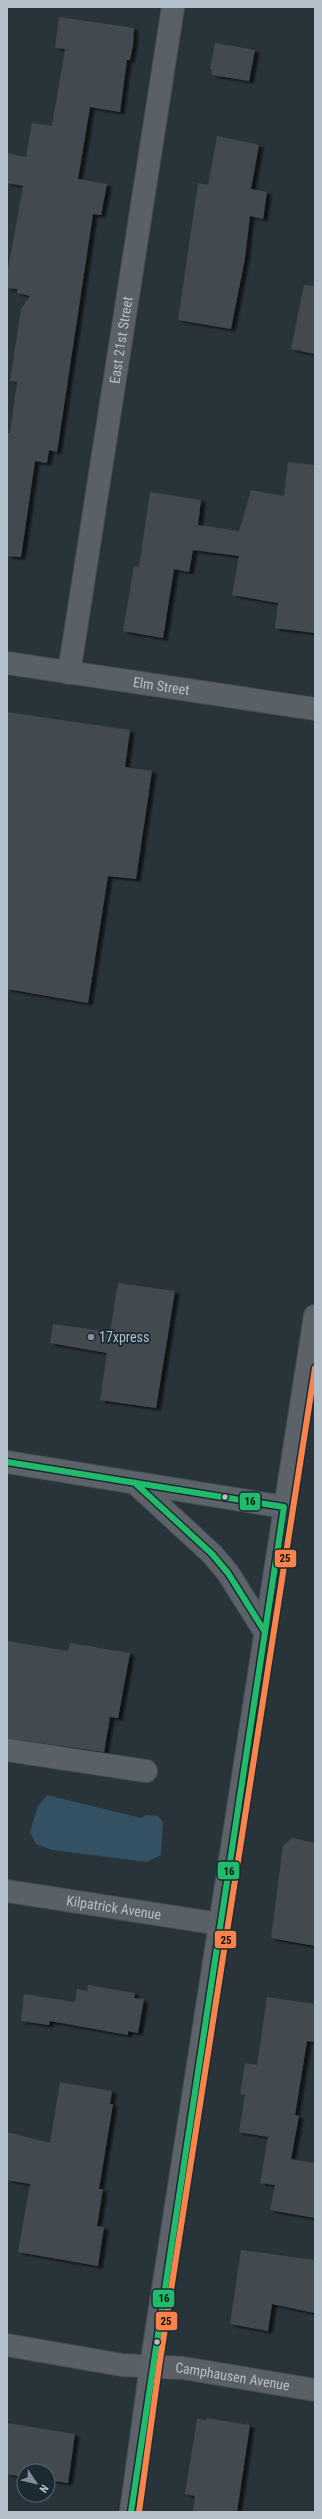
<svg xmlns="http://www.w3.org/2000/svg" width="322" height="2519" viewBox="0 0 322 2519" font-family="'Roboto Condensed',sans-serif">
  <defs>
    <filter id="shadow"><feDropShadow dx="4.5" dy="2.5" stdDeviation="1" flood-color="#0009"/></filter>
  </defs>
  <rect width="100%" height="100%" fill="#29333a"/>
  <path fill="#345063" d="M47 1795 141 1818 147 1815 158 1816 163 1822 161 1855 147 1862 52 1850 36 1844 30 1832 38 1806Z"/>
  <path fill="#424a4f" filter="url(#shadow)" d="M59 17 134 28 133 45 130 60H127L120 112 90 107 78 179 107 184 101 215 93 214 57 452 49 450 47 463 35 461 21 557 7 556V433H10L17 382 10 381 21 309 30 296 17 293V289L7 288V275L23 186 7 183V153L26 157 32 123 52 126 65 49 55 48Z
    M215 43 255 50 249 81 212 75V69H210Z
    M217 136 259 145 251 189 267 192 263 219 250 216 245 258 231 329 178 320 198 183 208 185Z
    M304 285 315 286V354L291 349Z
    M288 462 315 465V633L275 628 278 603 232 595 239 556 193 550 189 572 174 569 163 638 123 631 134 566 139 567 150 492 201 500 198 525 239 531 251 490 284 496Z
    M7 712 130 730 125 767 152 771 136 879 108 876 88 1003 7 989Z
    M118 1283 175 1291 156 1408 100 1400 107 1353 50 1343 53 1324 110 1332Z
    M7 1641 68 1651 70 1643 130 1653 118 1718 110 1717 104 1752 7 1738Z
    M292 1838 315 1843V1946L271 1938 283 1846Z
    M88 1985 135 1993 134 1998 144 1999 138 2033 128 2031V2035L50 2021 49 2025 21 2021 24 1994 75 2002 77 1989 87 1991Z
    M267 1997 315 2004V2042L307 2041 295 2115 299 2116 291 2159 315 2163V2218L270 2210 275 2185 260 2183 268 2137 239 2132 245 2095 240 2094 245 2063 257 2065Z
    M60 2082 112 2091 110 2104H113L99 2189H103L97 2226 104 2227 98 2266 18 2252 30 2184 7 2180V2132L50 2143Z
    M241 2250 315 2260V2313L272 2304 268 2331 230 2324Z
    M206 2418 250 2425 237 2512H193L195 2496 185 2494 197 2419 206 2420Z
    M7 2423 75 2434 68 2483 48 2480V2471H24V2477L7 2474Z"/>
  <g fill="none" stroke-linecap="round" stroke-linejoin="round">
    <g stroke="#484f54" stroke-width="24">
      <g id="minor">
        <path id="s1" d="M7 663 315 709"/>
        <path id="s2" d="M69 673 173 7"/>
        <path d="M7 1750 146 1771"/>
        <path id="s3" d="M7 1891 220 1924"/>
        <path id="s4" d="M7 2345 122 2365 183 2368 315 2390"/>
      </g>
    </g>
    <g stroke="#475055" stroke-width="24">
      <path id="major" d="M7 1462 284 1507
        M135 1483 212 1554 228 1573 265 1632
        M131 2512 151 2366 315 1316"/>
    </g>
    <use href="#minor" stroke="#5a6166" stroke-width="22"/>
    <use href="#major" stroke="#5c6368" stroke-width="22"/>
    <g stroke="#1c2a34" stroke-width="9">
      <path id="bus-1" d="M7 1462 284 1507 131 2512
        M135 1483 212 1554 228 1573 265 1632"/>
    </g>
    <g stroke="#1c2a34" stroke-width="9">
      <path id="bus-2" d="M139 2512 159 2367 315 1368"/>
    </g>
    <use href="#bus-1" stroke="#20bc6c" stroke-width="6"/>
    <use href="#bus-2" stroke="#f8844c" stroke-width="6"/>
  </g>
  <circle fill="#838f98" stroke="#1c2a34" stroke-width="1.5" cx="91" cy="1337" r="4"/>
  <g fill="#b3c0ca" stroke="#1c2a34" stroke-width="1.5">
    <circle cx="225" cy="1497" r="3.5"/>
    <circle cx="157" cy="2342" r="3.5"/>
  </g>
  <g text-anchor="middle" dominant-baseline="central" stroke-width="4" stroke-linejoin="round" paint-order="stroke">
    <g font-size="14" fill="#b3c0ca" stroke="#1c2a34">
      <text stroke="none"><textPath href="#s2" startOffset="337">East 21st Street</textPath></text>
      <text stroke="none"><textPath href="#s1" startOffset="156">Elm Street</textPath></text>
      <text stroke="none"><textPath href="#s3" startOffset="108">Kilpatrick Avenue</textPath></text>
      <text stroke="none"><textPath href="#s4" startOffset="228">Camphausen Avenue</textPath></text>
    </g>
    <g font-size="14" fill="#b3c0ca" stroke="#1c2a34" text-anchor="start">
      <text x="99" y="1337">17xpress</text>
    </g>
  </g>
  <g stroke="#1c2a34" stroke-width="1.5">
    <rect x="239" y="1492" width="22" height="19" rx="4" fill="#20bc6c"/>
    <rect x="274" y="1549" width="23" height="19" rx="4" fill="#f8844c"/>
    <rect x="217" y="1861" width="23" height="19" rx="4" fill="#20bc6c"/>
    <rect x="214" y="1930" width="23" height="19" rx="4" fill="#f8844c"/>
    <rect x="152" y="2289" width="23" height="19" rx="4" fill="#20bc6c"/>
    <rect x="155" y="2311" width="23" height="20" rx="4" fill="#f8844c"/>
  </g>
  <g font-size="11" text-anchor="middle" font-weight="bold" fill="#111">
    <text x="250" y="1505">16</text>
    <text x="285" y="1562">25</text>
    <text x="229" y="1875">16</text>
    <text x="226" y="1944">25</text>
    <text x="164" y="2302">16</text>
    <text x="166" y="2325">25</text>
  </g>
  <rect width="322" height="2519" fill="none" stroke="#b3c0ca" stroke-width="16"/>
  <g transform="translate(36 2483) rotate(125)"><circle r="19" fill="#1c2a34" stroke="#586670"/>
  <path d="M0-3L7 15L0 10L-7 15Z" fill="#838f98"/>
  <text y="-6" font-size="11" font-weight="bold" text-anchor="middle" fill="#b3c0ca">N</text>
  </g>
</svg>
